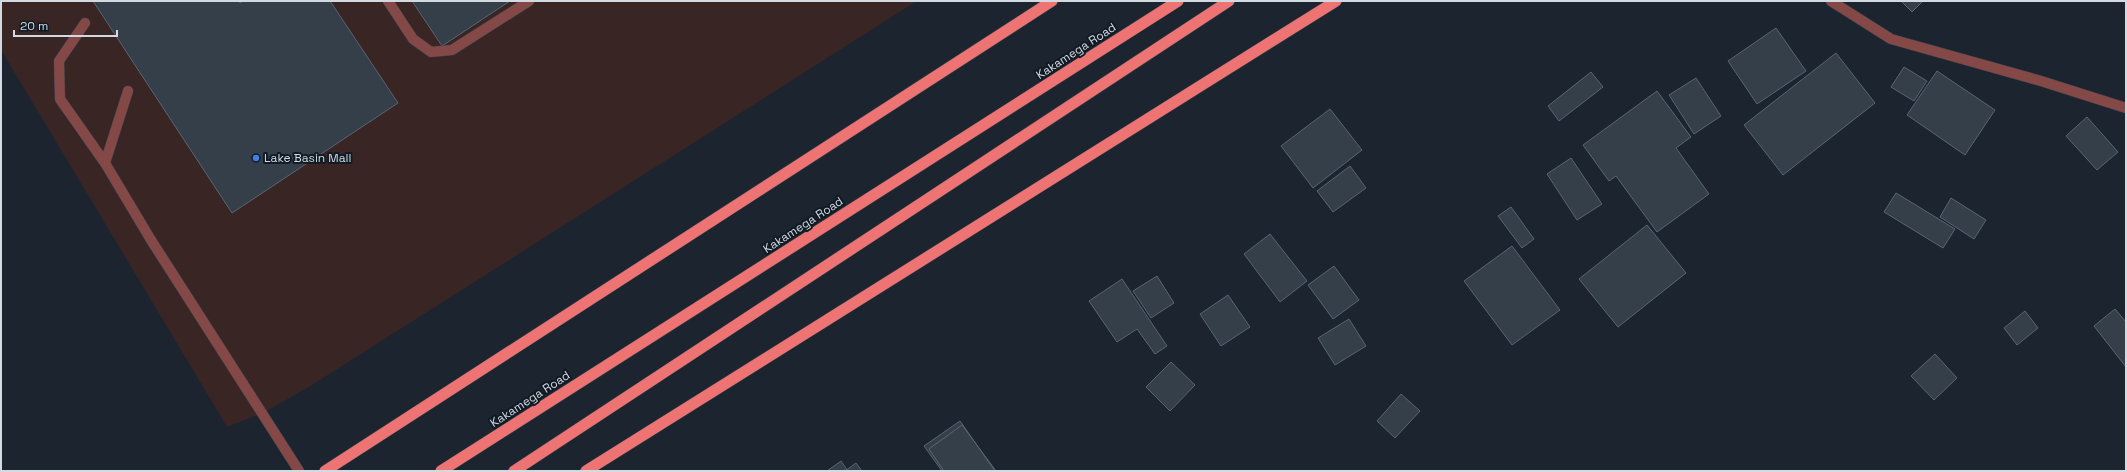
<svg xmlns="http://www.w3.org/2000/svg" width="2127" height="472" viewBox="0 0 2127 472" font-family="'Space Grotesk',sans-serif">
  <rect width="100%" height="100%" fill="#1b242f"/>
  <path fill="#382524" d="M1 1H917L309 387 263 413 227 427 1 50Z"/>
  <path fill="#343f4a" stroke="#5a6572" d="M93 1H239L240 3 243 1H330L398 103 232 213Z
    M412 1H510L442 46Z
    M1901 1H1923L1912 12Z
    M1776 28 1806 71 1757 104 1728 61Z
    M1836 53 1875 103 1783 175 1744 125Z
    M1904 67 1927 81 1914 101 1891 87Z
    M1937 71 1995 110 1965 155 1907 115Z
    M1591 72 1603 87 1559 121 1548 106Z
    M1696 78 1721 116 1694 134 1669 95Z
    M1657 91 1691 137 1676 148 1709 194 1657 232 1616 176 1609 181 1583 145Z
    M1330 109 1362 150 1313 188 1281 146Z
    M2087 117 2118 152 2097 170 2066 136Z
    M1571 158 1602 204 1577 220 1547 174Z
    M1350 166 1366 188 1333 212 1317 191Z
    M1896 193 1955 229 1943 248 1884 212Z
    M1951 198 1986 220 1974 239 1940 217Z
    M1511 207 1534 239 1522 248 1498 216Z
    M1647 225 1686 273 1618 327 1579 279Z
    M1270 234 1307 281 1280 302 1244 254Z
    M1512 246 1560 310 1512 345 1464 281Z
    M1334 266 1359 300 1333 319 1308 285Z
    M1157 276 1174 303 1151 318 1133 291Z
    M1122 279 1167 346 1155 354 1137 329 1117 342 1089 301Z
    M1228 295 1250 327 1221 346 1200 314Z
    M2115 309 2126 322V367L2094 326Z
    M2025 311 2038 328 2017 345 2004 328Z
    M1349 319 1366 346 1335 365 1318 338Z
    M1935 354 1957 378 1934 400 1911 376Z
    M1171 362 1195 385 1170 411 1146 387Z
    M1401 394 1420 411 1395 438 1377 421Z
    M960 421 995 471H942L924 446Z
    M962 425 996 471H944L929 449Z
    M841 461 848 471H827Z
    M856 463 862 471H845Z"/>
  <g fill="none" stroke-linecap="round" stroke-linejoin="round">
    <g stroke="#38414b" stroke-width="11">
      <path id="service" d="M388 1 413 39 431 52 452 50 529 1
        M85 23 59 61 60 99 105 163 151 240 299 471
        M105 163 128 91"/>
    </g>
    <g stroke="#38414b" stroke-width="11">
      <path id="minor" d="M1831 1 1891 39 2041 81 2126 108"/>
    </g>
    <g stroke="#38414b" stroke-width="12">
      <path id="trunk" d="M325 471 1052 1
        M441 471 1178 1
        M514 471 1229 1
        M586 471 1336 1"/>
    </g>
    <use href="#service" stroke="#844847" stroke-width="10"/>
    <use href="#minor" stroke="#844847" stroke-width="10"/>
    <use href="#trunk" stroke="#ee7474" stroke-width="11"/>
  </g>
  <circle fill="#3f7fe0" stroke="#111b25" stroke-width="1.5" cx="256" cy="158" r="4"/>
  <g text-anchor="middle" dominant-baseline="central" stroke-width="4" stroke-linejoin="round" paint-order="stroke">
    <g font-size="12" fill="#d3d9e1" stroke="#111b25">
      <text transform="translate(1076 51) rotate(-33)">Kakamega Road</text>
      <text transform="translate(803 225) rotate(-33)">Kakamega Road</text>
      <text transform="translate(530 399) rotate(-33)">Kakamega Road</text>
    </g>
    <g font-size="12" fill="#d3d9e1" stroke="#111b25" text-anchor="start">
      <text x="264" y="158">Lake Basin Mall</text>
    </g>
  </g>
  <rect width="2127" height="472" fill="none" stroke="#d3d9e1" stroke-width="4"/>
  <path d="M14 30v6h103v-6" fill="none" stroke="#d3d9e1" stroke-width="2"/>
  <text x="20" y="30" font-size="12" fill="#d3d9e1" stroke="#111b25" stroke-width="3" paint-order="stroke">20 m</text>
</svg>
